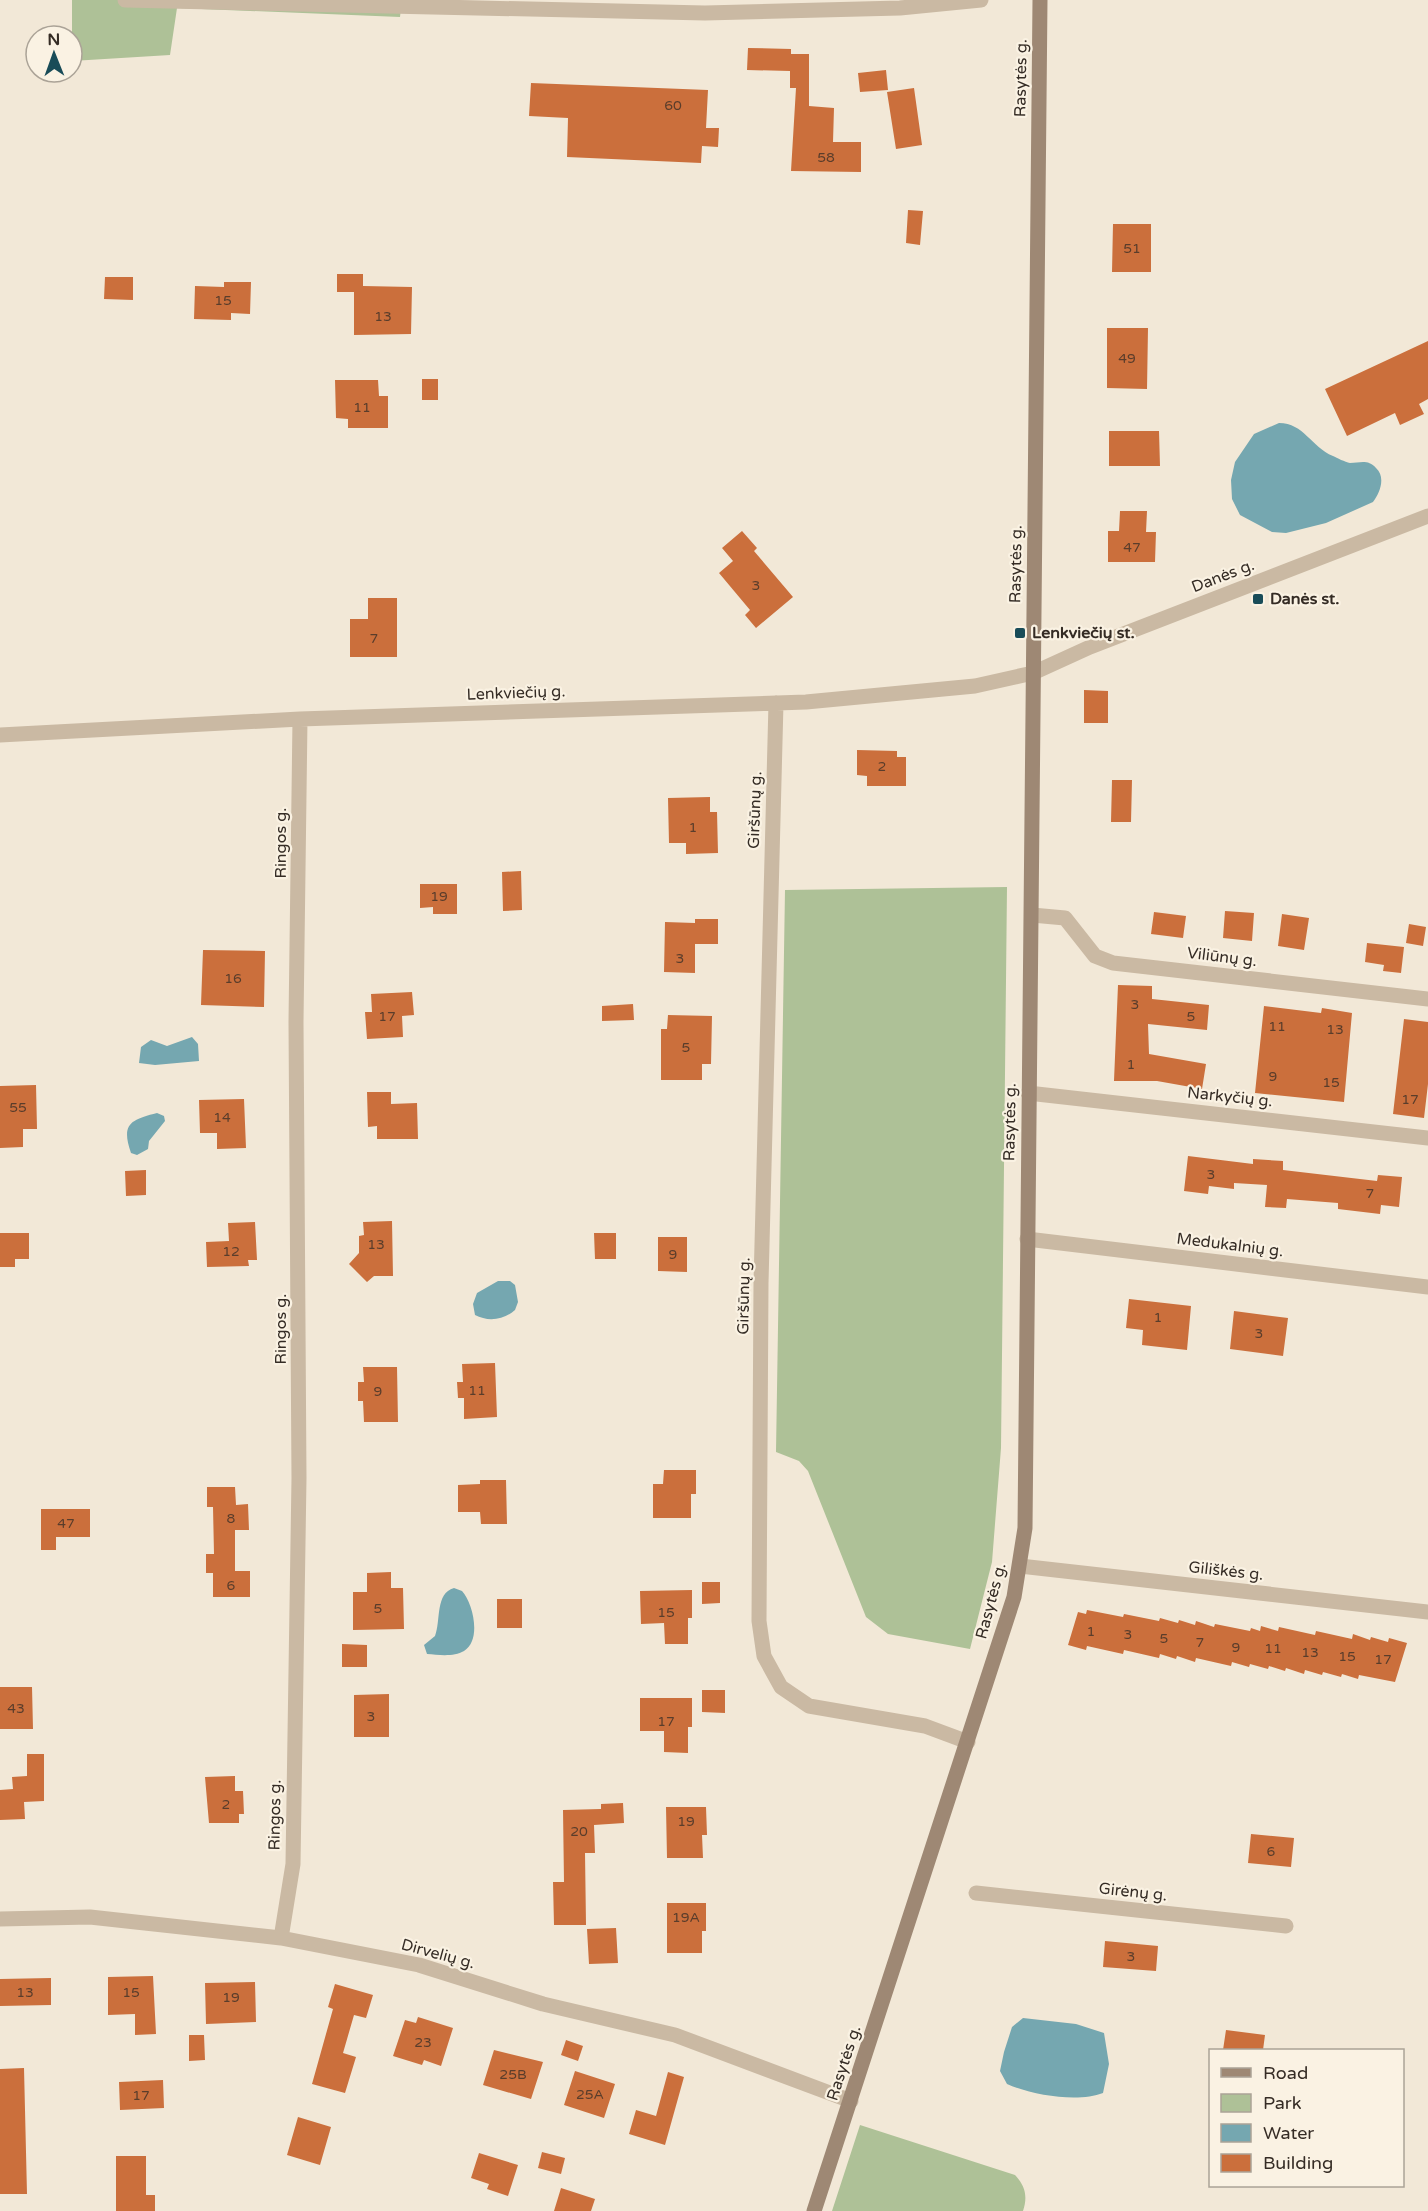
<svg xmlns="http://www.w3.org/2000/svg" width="1428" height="2211" viewBox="0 0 1428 2211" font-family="'Varela Round',sans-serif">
  <rect width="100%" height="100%" fill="#f2e8d7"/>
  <path fill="#aec197" d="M72 0H402L400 17 177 8 170 55 72 61Z
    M1007 887 1001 1448 992 1562 970 1649 888 1634 866 1617 808 1471 799 1461 776 1452 785 890Z
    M860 2125 1015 2175C1025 2186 1028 2196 1023 2211H832Z"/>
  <path fill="#75a7b0" d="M1279 423C1304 423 1311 447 1333 456 1337 458 1345 462 1350 463 1360 463 1368 459 1376 468 1386 477 1380 493 1373 502L1326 523 1286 533 1272 532 1240 515 1232 499 1231 480 1235 462 1254 434Z
    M192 1037 198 1044 199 1061 155 1065 139 1063 141 1047 151 1040 167 1046Z
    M157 1113 164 1116 165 1121 149 1141 148 1149 137 1155 131 1153C121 1124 130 1120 157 1113Z
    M498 1281H510L515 1285 518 1302 515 1310C504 1320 488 1322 475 1315L473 1304 477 1293Z
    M454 1588 462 1591C473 1603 482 1640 464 1651 454 1657 439 1655 427 1654L424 1645 435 1636C441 1621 435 1593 454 1588Z
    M1023 2018 1076 2024 1104 2033 1109 2064 1103 2093C1078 2103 1031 2095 1007 2084L1000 2071 1004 2052 1012 2027Z"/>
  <path fill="#cb6f3c" d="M748 48 791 49V54H809V106L834 108 833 142H861V172L791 171 796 88H790V71L747 70Z
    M886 70 888 90 860 92 858 73Z
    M531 83 708 90 706 128H719L718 147 702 146 701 163 567 157 568 118 529 116Z
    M914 88 922 145 896 149 887 92Z
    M908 210 923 211 920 245 906 243Z
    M1113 224H1151V272H1112Z
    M337 274H363V286L412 287 411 334 354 335V292H337Z
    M105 277H133V300L104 299Z
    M224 282H251L250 314 231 313V320L194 319 195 286 224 287Z
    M1107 328H1148L1147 389 1107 388Z
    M1428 341V399L1419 404 1424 414 1400 425 1395 413 1347 436 1325 389Z
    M422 379H438V400H422Z
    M335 380H378L379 396H388V428H348V419L336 418Z
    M1109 431H1159L1160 466H1109Z
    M1120 511H1147L1146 532H1156L1155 562H1108V531H1119Z
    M742 531 757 548 754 551 793 597 756 628 745 615 750 610 719 573 733 561 722 548Z
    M368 598H397V657H350V619H368Z
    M1084 690 1108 691V723H1084Z
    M857 750 897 751V757H906V786H867V776L857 775Z
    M1112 780H1132L1131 822H1111Z
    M710 797V812H717L718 853 686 854V843H669L668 798Z
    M521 871 522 910 503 911 502 872Z
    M420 884H457V914H433V907L420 908Z
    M1225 911 1254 913 1252 941 1223 938Z
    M1154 912 1186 916 1183 938 1151 934Z
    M1282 914 1309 918 1304 950 1278 946Z
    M695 919H718V944H695V973L664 972 665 922 695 923Z
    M1409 924 1426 927 1423 946 1406 943Z
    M1367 943 1404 947 1401 973 1383 971 1384 965 1365 962Z
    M203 950 265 951 264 1007 201 1005Z
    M1118 985 1152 986V999L1209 1005 1207 1030 1148 1024 1149 1054 1206 1064 1202 1089 1157 1081H1114Z
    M412 992 414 1015 402 1016 403 1037 367 1039 365 1012H372L371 994Z
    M633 1004 634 1020 602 1021V1006Z
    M1264 1006 1321 1013 1322 1008 1352 1013 1344 1102 1255 1093Z
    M668 1015 712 1016 711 1064H702V1080H661V1029H667Z
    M1404 1019 1428 1022V1084L1424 1118 1393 1114Z
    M36 1085 37 1129H23V1147L0 1148V1086Z
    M367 1092H391V1104L417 1103 418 1139H377V1126L368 1127Z
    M244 1099 246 1148 217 1149V1133H200L199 1100Z
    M1188 1156 1253 1164V1159L1283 1161V1170L1377 1181 1378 1175 1402 1177 1399 1207 1381 1205 1380 1214 1338 1209V1203L1287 1199 1286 1208 1265 1207 1267 1185 1234 1183V1189L1209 1186 1208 1194 1184 1191Z
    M146 1170V1195L126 1196 125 1171Z
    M392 1221 393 1276H374L367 1282 349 1264 359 1253V1236L364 1235 363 1222Z
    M255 1222 257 1260H248L249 1266 207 1267 206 1242 229 1241 228 1223Z
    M0 1233H29V1259H15V1267H0Z
    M594 1233H616V1259H595Z
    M658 1237H687V1272L658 1271Z
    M1129 1299 1191 1306 1187 1350 1142 1345 1143 1330 1126 1328Z
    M1234 1311 1288 1318 1283 1356 1230 1349Z
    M495 1363 497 1417 464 1419V1398H458L457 1382H463L462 1364Z
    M363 1367H397L398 1422H364L363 1401H358V1382H364Z
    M664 1470H696V1494H691V1518H653V1484H663Z
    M480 1480H506L507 1524H481L480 1512H458V1485L480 1484Z
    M207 1487H235L236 1505 248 1504 249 1530H235V1571H250V1597H213V1573H206V1554H214L213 1507H207Z
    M41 1509H90V1537H56V1550H41Z
    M391 1572V1588H403L404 1629 353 1630V1592H367V1573Z
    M702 1582H720V1603L702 1604Z
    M692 1590V1618H688V1644H665L664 1623 641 1624 640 1591Z
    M497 1599H522V1628H497Z
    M1087 1610 1123 1617 1124 1614 1159 1621 1160 1618 1178 1623 1179 1620 1195 1625 1196 1621 1214 1627 1215 1624 1250 1631 1251 1628 1260 1631 1261 1626 1278 1631 1279 1627 1315 1635 1316 1631 1352 1639 1353 1634 1370 1640 1371 1637 1388 1642 1389 1638 1407 1643 1395 1682 1359 1675 1358 1679 1342 1674 1341 1677 1323 1672 1322 1675 1305 1670 1304 1674 1286 1668 1285 1671 1269 1666 1268 1669 1250 1664 1249 1667 1232 1662 1231 1666 1196 1658 1195 1662 1177 1656 1176 1659 1160 1654 1159 1658 1124 1650 1123 1654 1087 1646 1086 1650 1068 1645 1078 1612 1086 1614Z
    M342 1644 367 1645V1667H342Z
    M0 1687H32L33 1729H0Z
    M702 1690H725V1713L702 1712Z
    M389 1694V1737H354V1695Z
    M640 1698H692V1727H688V1753L664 1752V1731H640Z
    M27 1754H44V1801L24 1802 25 1819 0 1820V1790L13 1789 12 1777 27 1776Z
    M235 1776V1791H243L244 1814H239V1823H209L205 1777Z
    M623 1803 624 1823 594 1825 595 1853H585L586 1925H554L553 1882H564L563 1810 601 1809V1804Z
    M666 1807H706L707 1835H702L703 1858H667Z
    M1251 1834 1294 1838 1291 1867 1248 1863Z
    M667 1903H706V1931H702V1953H667Z
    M616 1928 618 1963 589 1964 587 1929Z
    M1105 1941 1158 1946 1156 1971 1103 1967Z
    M153 1976 156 2034 135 2035V2014L108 2015V1977Z
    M51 1978V2005L0 2006V1979Z
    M255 1982 256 2022 206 2024 205 1983Z
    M335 1984 373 1995 366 2018 354 2015 343 2053 356 2057 345 2093 312 2084 333 2009 328 2007Z
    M418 2017 453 2028 441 2066 424 2060 422 2065 393 2056 405 2020 416 2023Z
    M1226 2030 1265 2035 1263 2050H1223Z
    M189 2035H204L205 2060 189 2061Z
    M566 2040 583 2046 578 2061 561 2055Z
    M494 2050 543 2062 531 2099 483 2085Z
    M24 2068 27 2194H0V2069Z
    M575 2071 615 2084 604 2118 564 2105Z
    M668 2072 684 2077 665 2145 629 2134 636 2110 656 2116Z
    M163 2080 164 2108 120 2110 119 2082Z
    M298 2117 331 2127 320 2165 287 2155Z
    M542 2152 565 2158 561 2174 538 2168Z
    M479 2153 518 2165 508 2196 487 2189 489 2184 471 2178Z
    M116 2156H146V2195H155V2211H116Z
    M561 2188 595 2199 591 2211H554Z"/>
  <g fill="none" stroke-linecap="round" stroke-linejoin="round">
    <path stroke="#cab9a3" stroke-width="15" d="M125 0 705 13 900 8 981 0
      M776 703 761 1283 759 1621 764 1656 781 1687 809 1706 925 1726 968 1742
      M0 735 300 719 806 702 975 686 1033 673 1090 647 1428 516
      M1032 915 1065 918 1095 956 1113 963 1428 999
      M1028 1093 1428 1138
      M1027 1239 1428 1287
      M1020 1566 1428 1612
      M976 1893 1286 1926
      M0 1919 90 1917 281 1938 419 1965 543 2004 675 2035 851 2101
      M281 1938 293 1864 299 1478 296 1022 300 719"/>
    <path stroke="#9e8874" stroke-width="15" d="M814 2211 1014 1597 1025 1528 1040 0"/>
  </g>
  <g fill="#194c58" stroke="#faf2e3" stroke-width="2">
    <rect x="1252" y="593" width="12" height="12" rx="3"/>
    <rect x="1014" y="627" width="12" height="12" rx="3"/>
  </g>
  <g text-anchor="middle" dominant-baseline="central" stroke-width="4.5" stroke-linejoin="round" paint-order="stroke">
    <g font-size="14" fill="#5a3d2b">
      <text x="673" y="105">60</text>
      <text x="826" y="157">58</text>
      <text x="1132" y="248">51</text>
      <text x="223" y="300">15</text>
      <text x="383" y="316">13</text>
      <text x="1127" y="358">49</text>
      <text x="362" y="407">11</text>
      <text x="1132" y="547">47</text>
      <text x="756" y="585">3</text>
      <text x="374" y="638">7</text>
      <text x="882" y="766">2</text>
      <text x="693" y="827">1</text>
      <text x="439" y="896">19</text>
      <text x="680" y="958">3</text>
      <text x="233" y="978">16</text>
      <text x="1135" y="1004">3</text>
      <text x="387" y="1016">17</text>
      <text x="1191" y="1016">5</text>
      <text x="1277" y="1026">11</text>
      <text x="1335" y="1029">13</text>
      <text x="686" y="1047">5</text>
      <text x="1131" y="1064">1</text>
      <text x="1273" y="1076">9</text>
      <text x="1331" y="1082">15</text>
      <text x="1410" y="1099">17</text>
      <text x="18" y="1107">55</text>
      <text x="222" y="1117">14</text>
      <text x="1211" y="1174">3</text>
      <text x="1370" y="1193">7</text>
      <text x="376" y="1244">13</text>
      <text x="231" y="1251">12</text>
      <text x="673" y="1254">9</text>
      <text x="1158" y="1317">1</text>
      <text x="1259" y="1333">3</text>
      <text x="477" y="1390">11</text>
      <text x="378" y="1391">9</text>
      <text x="231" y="1518">8</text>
      <text x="66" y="1523">47</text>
      <text x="231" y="1585">6</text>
      <text x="378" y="1608">5</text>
      <text x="666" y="1612">15</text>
      <text x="1091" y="1631">1</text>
      <text x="1128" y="1634">3</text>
      <text x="1164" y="1638">5</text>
      <text x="1200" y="1642">7</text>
      <text x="1236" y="1647">9</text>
      <text x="1273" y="1648">11</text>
      <text x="1310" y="1652">13</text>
      <text x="1347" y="1656">15</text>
      <text x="1383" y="1659">17</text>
      <text x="16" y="1708">43</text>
      <text x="371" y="1716">3</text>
      <text x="666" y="1721">17</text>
      <text x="226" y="1804">2</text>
      <text x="686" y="1821">19</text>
      <text x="579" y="1831">20</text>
      <text x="1271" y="1851">6</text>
      <text x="686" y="1917">19A</text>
      <text x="1131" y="1956">3</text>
      <text x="25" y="1992">13</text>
      <text x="131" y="1992">15</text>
      <text x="231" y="1997">19</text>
      <text x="423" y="2042">23</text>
      <text x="513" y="2074">25B</text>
      <text x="590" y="2094">25A</text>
      <text x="141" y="2095">17</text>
    </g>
    <g font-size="16" fill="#352c25" stroke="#faf2e3">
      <text transform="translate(1021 78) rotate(-89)">Rasytės g.</text>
      <text transform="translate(1016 564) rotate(-89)">Rasytės g.</text>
      <text transform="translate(1223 576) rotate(-21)">Danės g.</text>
      <text transform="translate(516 693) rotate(-2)">Lenkviečių g.</text>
      <text transform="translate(755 810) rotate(-88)">Giršūnų g.</text>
      <text transform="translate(281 843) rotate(-90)">Ringos g.</text>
      <text transform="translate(1222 957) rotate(7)">Viliūnų g.</text>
      <text transform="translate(1230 1097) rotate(6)">Narkyčių g.</text>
      <text transform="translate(1010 1122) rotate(-89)">Rasytės g.</text>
      <text transform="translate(1230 1245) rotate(7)">Medukalnių g.</text>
      <text transform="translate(744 1296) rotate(-89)">Giršūnų g.</text>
      <text transform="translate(281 1329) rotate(-90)">Ringos g.</text>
      <text transform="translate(1226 1571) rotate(6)">Giliškės g.</text>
      <text transform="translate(991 1601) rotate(-75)">Rasytės g.</text>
      <text transform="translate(275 1815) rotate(-89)">Ringos g.</text>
      <text transform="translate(1133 1892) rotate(6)">Girėnų g.</text>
      <text transform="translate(438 1954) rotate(15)">Dirvelių g.</text>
      <text transform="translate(844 2063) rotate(-72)">Rasytės g.</text>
    </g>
    <g font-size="16" font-weight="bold" fill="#352c25" stroke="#faf2e3" text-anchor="start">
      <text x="1270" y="599">Danės st.</text>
      <text x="1032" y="633">Lenkviečių st.</text>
    </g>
  </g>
  <rect x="1209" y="2049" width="195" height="138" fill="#faf2e3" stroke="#aba397" stroke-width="1.5"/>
  <rect x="1221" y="2068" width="30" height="9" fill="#9e8874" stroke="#aba397" stroke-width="1.5"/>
  <text x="1263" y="2079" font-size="18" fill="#352c25">Road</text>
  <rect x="1221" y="2094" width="30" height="18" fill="#aec197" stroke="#aba397" stroke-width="1.5"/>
  <text x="1263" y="2109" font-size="18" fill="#352c25">Park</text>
  <rect x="1221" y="2124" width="30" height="18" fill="#75a7b0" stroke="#aba397" stroke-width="1.5"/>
  <text x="1263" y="2139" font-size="18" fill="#352c25">Water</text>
  <rect x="1221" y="2154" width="30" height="18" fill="#cb6f3c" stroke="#aba397" stroke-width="1.5"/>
  <text x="1263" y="2169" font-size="18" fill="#352c25">Building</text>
  <g transform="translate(54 54) rotate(359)"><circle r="28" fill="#faf2e3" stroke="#aba397" stroke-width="1.5"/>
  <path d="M0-4.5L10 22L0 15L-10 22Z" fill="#194c58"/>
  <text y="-9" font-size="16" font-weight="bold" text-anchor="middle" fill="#352c25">N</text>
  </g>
</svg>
